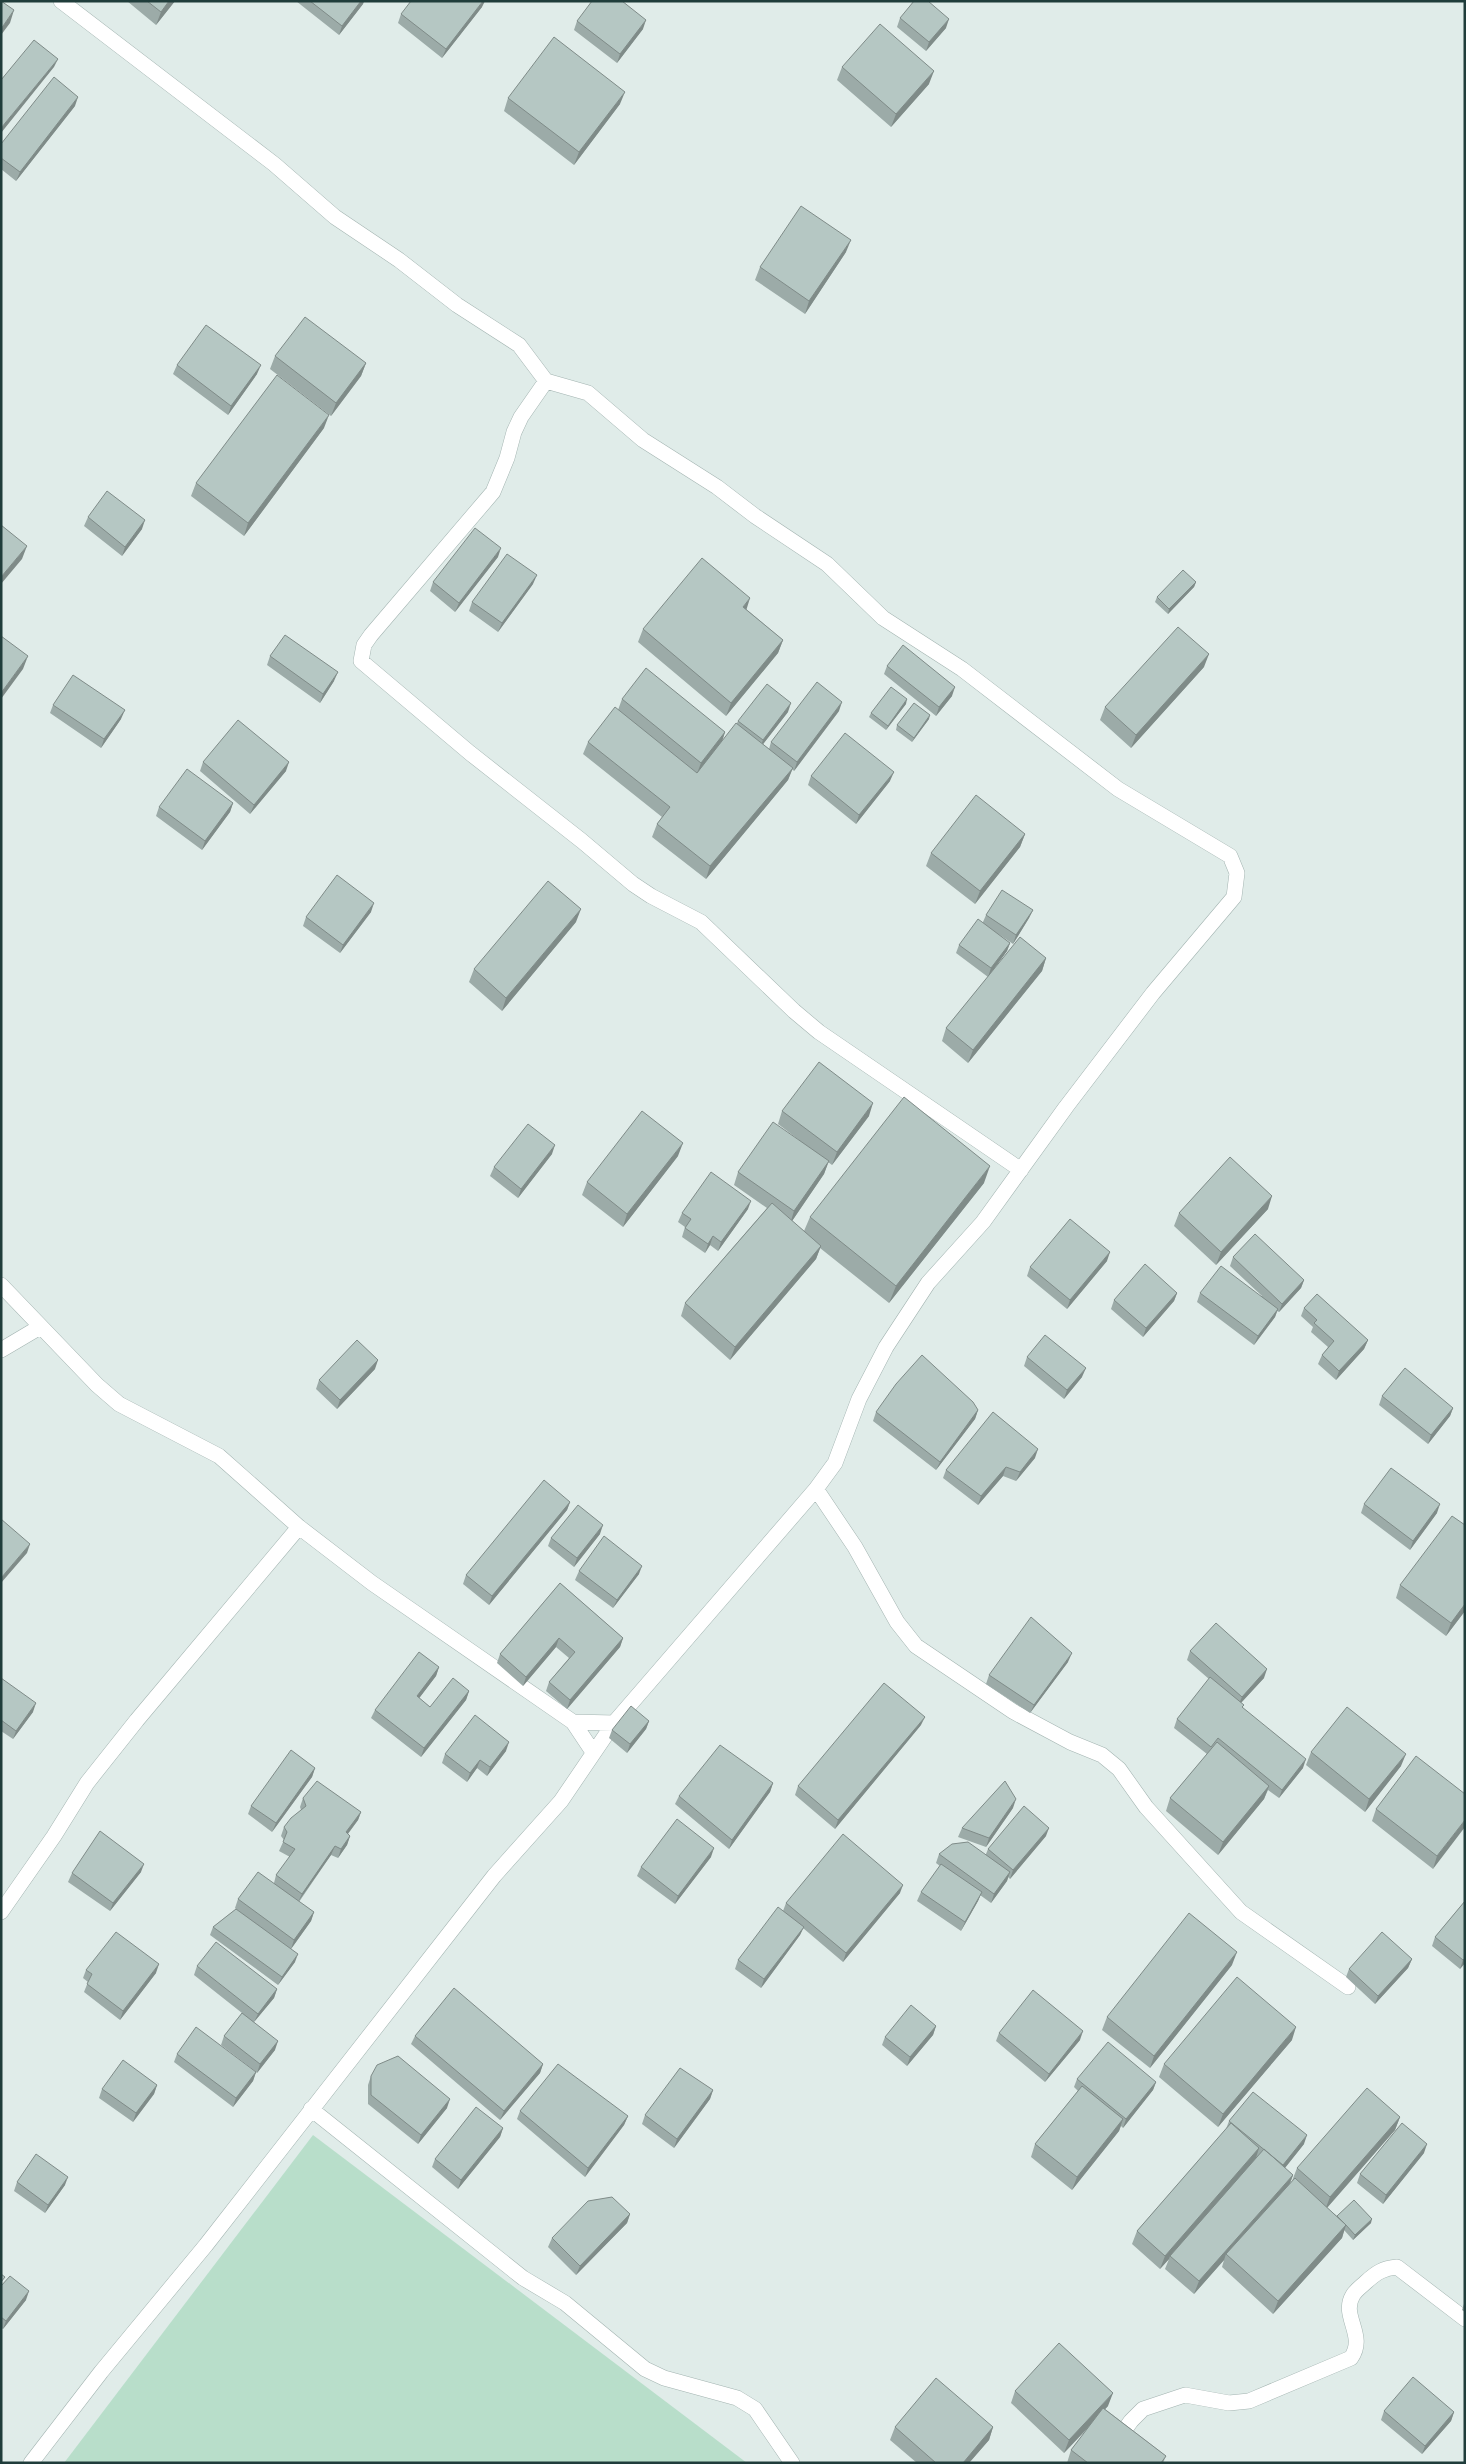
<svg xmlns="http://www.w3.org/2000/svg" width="1466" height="2464" viewBox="0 0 1466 2464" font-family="Commissioner,sans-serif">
  <rect width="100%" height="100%" fill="#e0ece9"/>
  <path fill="#b8deca" d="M313 2135 747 2463H64Z"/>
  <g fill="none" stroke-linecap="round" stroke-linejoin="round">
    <g stroke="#a3b4b1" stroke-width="16">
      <path id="minor" d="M546 381 521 417 514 432 507 458 493 492 371 635 364 645 361 661 470 753 582 841 633 884 651 896 701 922 794 1011 819 1032 1021 1170
        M1 1285 97 1385 119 1404 219 1456 299 1527 372 1583 573 1722 593 1752
        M1 1350 40 1327
        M816 1489 855 1547 897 1622 916 1646 1014 1712 1070 1742 1102 1755 1119 1769 1146 1807 1241 1912 1348 1987
        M573 1722 614 1723
        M1 1912 54 1836 87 1783 137 1720 299 1527
        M311 2109 523 2278 565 2303 645 2369 664 2378 737 2398 755 2409 792 2463
        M31 2463 101 2372 206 2245 494 1876 561 1801 614 1723 816 1489 835 1463 859 1399 886 1347 928 1283 983 1222 1066 1107 1153 993 1234 897 1237 873 1230 856 1118 789 962 669 883 618 827 564 755 516 717 487 643 440 588 393 546 381 519 345 457 305 399 260 335 217 274 164 61 1
        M1095 2463 1113 2446 1131 2421 1143 2409 1185 2395 1229 2403 1249 2401 1351 2358C1367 2335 1340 2316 1353 2295 1356 2290 1362 2286 1366 2282 1376 2273 1383 2268 1397 2267L1465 2319"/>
    </g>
    <use href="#minor" stroke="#fff" stroke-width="15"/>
  </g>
  <path fill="#9caba8" d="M127 1H175L156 25Z
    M296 1H364L363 4 339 35Z
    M482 7 442 58 398 23 401 14Z
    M900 18 946 28 926 51 897 27Z
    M577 21 643 29 617 63 574 30Z
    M842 67 929 84 891 127 837 80Z
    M508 98 620 104 574 165 504 111Z
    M75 106 16 181 1 169V144Z
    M846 252 805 314 755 280 760 267Z
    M275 356 366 363 361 376 331 416 270 369Z
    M177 365 257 374 228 415 173 374Z
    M324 428 244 536 191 496 196 483Z
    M88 517 142 529 122 556 84 526Z
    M498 557 455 612 430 591 433 582Z
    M1196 582 1194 587 1168 614 1155 602 1157 597Z
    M533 584 498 632 469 611 472 602Z
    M746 609 783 640 778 653 726 716 638 642 643 629Z
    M270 656 334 681 320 703 267 665Z
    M887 666 952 696 936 716 884 674Z
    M1204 667 1131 748 1100 720 1105 707Z
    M622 699 725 732 722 741 737 723 738 721 788 712 763 744 769 749 771 742 839 711 794 771 792 769 788 780 706 879 652 837 657 824 662 817 583 754 588 742 618 710Z
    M906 704 886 730 869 717 871 713Z
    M53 705 121 719 101 748 50 713Z
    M929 719 912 742 896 730 897 725Z
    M203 762 286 771 250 814 200 771Z
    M811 776 890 781 856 824 808 785Z
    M233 803 230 812 202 850 156 816 159 807Z
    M1025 834 1020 847 975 904 926 866 931 853Z
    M1033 910 1029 918 1013 944 997 933 1010 943 1007 951 989 976 1046 958 1042 971 968 1063 942 1041 946 1028 988 977 956 953 959 945 983 922 986 915Z
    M371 912 340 953 303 926 306 917Z
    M576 922 502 1011 469 982 474 969Z
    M782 1111 869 1116 832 1165 828 1162 824 1174 792 1221 804 1231 810 1217 984 1183 889 1303 820 1248 816 1259 730 1360 681 1316 685 1303 767 1208 734 1185 738 1172 799 1140 778 1124Z
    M552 1154 518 1198 490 1176 494 1167Z
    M678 1156 623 1227 582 1195 587 1182Z
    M748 1209 718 1251 710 1245 705 1253 682 1237 685 1227 678 1222 682 1213Z
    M1268 1209 1216 1265 1174 1226 1179 1213Z
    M1233 1257 1304 1280 1301 1288 1279 1312 1277 1311 1275 1317 1254 1345 1197 1302 1200 1293 1262 1296 1230 1266Z
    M1107 1261 1067 1309 1027 1276 1030 1267Z
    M1177 1293 1174 1301 1143 1337 1111 1309 1114 1300Z
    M1304 1308 1368 1340 1364 1349 1336 1380 1318 1364 1322 1355 1328 1347 1311 1332 1313 1327 1301 1316Z
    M1027 1357 1082 1377 1064 1399 1024 1366Z
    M375 1369 337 1409 316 1389 319 1380Z
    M1382 1396 1453 1408 1450 1416 1428 1444 1379 1405Z
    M978 1410 975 1419 936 1470 873 1421 876 1412Z
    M1035 1458 1016 1481 1003 1476 978 1505 943 1478 946 1470Z
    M570 1502 567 1510 489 1605 463 1584 466 1575Z
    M1364 1504 1437 1513 1410 1550 1361 1513Z
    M600 1534 574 1567 548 1546 551 1538Z
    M579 1571 639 1574 613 1608 575 1580Z
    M560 1583 623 1638 620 1647 567 1709 546 1691 549 1682 569 1658 556 1647 523 1686 497 1663 500 1654Z
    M1400 1585 1465 1611 1446 1636 1396 1598Z
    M1190 1651 1264 1678 1241 1703 1243 1708 1303 1768 1279 1798 1268 1790 1264 1799 1218 1855 1166 1811 1170 1798 1207 1754 1174 1728 1177 1719 1209 1679 1187 1660Z
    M1068 1662 1030 1713 986 1684 989 1675Z
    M439 1667 436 1676 419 1698 430 1707 469 1691 466 1700 421 1757 371 1718 375 1710Z
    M1 1678 33 1712 13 1739 1 1731Z
    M649 1721 646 1729 627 1753 609 1738 612 1730Z
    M921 1725 835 1829 795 1795 798 1786Z
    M506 1751 487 1776 477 1768 467 1782 442 1763 445 1754Z
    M1311 1752 1401 1766 1365 1812 1306 1765Z
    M315 1768 312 1777 272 1832 248 1814 251 1806Z
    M773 1783 770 1792 729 1849 675 1804 679 1796Z
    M1465 1794 1433 1869 1372 1821 1376 1809Z
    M303 1798 361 1812 358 1820 348 1834 350 1836 347 1845 338 1858 331 1855 299 1902 314 1912 311 1921 291 1949 295 1962 278 1985 210 1935 213 1927 236 1909 235 1908 238 1899 274 1883 276 1875 290 1857 279 1851 284 1840 281 1836 284 1827 301 1810 300 1807Z
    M1013 1808 986 1847 958 1837 962 1828Z
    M1046 1836 1010 1879 1008 1877 1007 1881 991 1903 980 1895 978 1901 961 1931 917 1901 921 1892 940 1866 936 1863 939 1854H986L988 1849Z
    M711 1857 675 1904 637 1876 641 1867Z
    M141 1872 110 1911 68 1882 72 1873Z
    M900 1893 843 1962 803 1928 800 1935 761 1988 735 1969 738 1960 783 1911 786 1903Z
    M1465 1901V1963L1460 1969 1432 1946 1435 1937Z
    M1412 1959 1408 1968 1375 2004 1346 1977 1349 1969Z
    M1232 1965 1150 2068 1102 2030 1107 2017Z
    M197 1966 277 1989 274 1998 254 2022 275 2050 257 2073 256 2072 253 2081 233 2107 174 2062 177 2054 255 2071 221 2045 224 2036 242 2013 194 1975Z
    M86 1970 156 1973 120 2020 84 1992 88 1982 83 1978Z
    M936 2026 933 2035 907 2066 882 2045 885 2037Z
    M999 2033 1080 2040 1045 2082 996 2041Z
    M415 2036 543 2064 540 2073 500 2120 411 2044Z
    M1292 2040 1218 2127 1159 2077 1164 2064Z
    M371 2076 447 2108 418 2144 368 2104V2085Z
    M1077 2079 1156 2082 1153 2090 1123 2128 1121 2126 1119 2131 1072 2190 1031 2157 1035 2144 1078 2091 1074 2087Z
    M157 2085 154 2094 133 2122 99 2098 102 2089Z
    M713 2090 710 2099 674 2148 642 2124 645 2115Z
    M520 2111 628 2116 624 2125 585 2177 517 2119Z
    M1400 2117 1395 2130 1327 2208 1337 2216 1371 2223 1353 2240 1344 2230 1342 2238 1273 2314 1222 2267 1224 2260 1194 2294 1165 2269 1169 2259 1160 2269 1132 2244 1137 2231 1226 2129 1229 2121 1304 2144 1285 2168 1293 2175 1290 2184 1292 2181 1297 2168Z
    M503 2128 500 2137 458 2189 432 2167 435 2159Z
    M1424 2153 1383 2204 1357 2183 1360 2174Z
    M17 2182 65 2185 45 2213 14 2191Z
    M630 2214 627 2223 576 2275 548 2247 552 2238Z
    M1 2274 2 2285 26 2300 3 2329 1 2328Z
    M1465 2301V2312L1462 2310Z
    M1015 2391 1108 2406 1105 2409 1166 2456 1163 2463H1067L1071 2450 1088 2428 1064 2453 1011 2403Z
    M1384 2411 1454 2412 1451 2421 1422 2454 1381 2420Z
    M895 2427H993L989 2440 969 2463H917L890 2440Z"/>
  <path fill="#7f8b88" d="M169 1H175L156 25 161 12Z
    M361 1H364L363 4 339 35 342 26Z
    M483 1H485L482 7 442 58 446 49Z
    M14 10 10 23 1 35V29Z
    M949 19 946 28 926 51 929 42Z
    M646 20 643 29 617 63 620 54Z
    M58 59 54 67 1 133V128Z
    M934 71 929 84 891 127 896 114Z
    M625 92 620 104 574 165 579 152Z
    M78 97 75 106 16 181 20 172Z
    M851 240 846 252 805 314 809 301Z
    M366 363 361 376 331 416 336 403Z
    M261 365 257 374 228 415 231 406Z
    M329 415 324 428 244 536 248 523Z
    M145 520 142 529 122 556 125 547Z
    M27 546 22 559 1 584V577Z
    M501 548 498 557 455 612 459 603Z
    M537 575 533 584 498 632 502 623Z
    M1196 582 1194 587 1168 614 1169 609Z
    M750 598 746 611 743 607Z
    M783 640 778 653 726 716 731 703Z
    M1209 654 1204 667 1131 748 1136 735Z
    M28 656 23 669 1 699V693Z
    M338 672 334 681 320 703 323 694Z
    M955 687 952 696 936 716 939 707Z
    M907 699 906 704 886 730 888 726Z
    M842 702 839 711 794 771 797 762Z
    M791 703 788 712 760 748 763 740Z
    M125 710 121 719 101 748 104 739Z
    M930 715 929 719 912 742 914 738Z
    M725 732 721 745 696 776 701 763Z
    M289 762 286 771 250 814 254 805Z
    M793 768 788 780 706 879 710 866Z
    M894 772 890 781 856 824 859 815Z
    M233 803 230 812 202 850 205 841Z
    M1025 834 1020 847 975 904 980 891Z
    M374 903 371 912 340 953 343 945Z
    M581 909 576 922 502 1011 506 998Z
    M1033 910 1029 918 1013 944 1016 935Z
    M1010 943 1007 951 988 977 991 968Z
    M1046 958 1042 971 968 1063 973 1050Z
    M873 1103 869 1116 832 1165 837 1152Z
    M683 1143 678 1156 623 1227 627 1214Z
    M555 1145 552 1154 518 1198 521 1189Z
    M829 1161 824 1174 790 1224 794 1211Z
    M990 1166 984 1183 889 1303 896 1286Z
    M1272 1196 1268 1209 1216 1265 1221 1252Z
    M751 1201 748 1209 718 1251 721 1242Z
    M713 1236 710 1245 705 1253 708 1244Z
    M821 1246 816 1259 730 1360 735 1347Z
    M1110 1252 1107 1261 1067 1309 1070 1300Z
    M1304 1280 1301 1288 1279 1312 1282 1304Z
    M1177 1293 1174 1301 1143 1337 1146 1328Z
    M1278 1309 1275 1317 1254 1345 1258 1336Z
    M1368 1340 1364 1349 1336 1380 1339 1371Z
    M378 1360 375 1369 337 1409 340 1400Z
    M1086 1368 1082 1377 1064 1399 1067 1390Z
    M1453 1408 1450 1416 1428 1444 1431 1435Z
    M978 1410 975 1419 936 1470 940 1462Z
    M1038 1449 1035 1458 1016 1481 1020 1472Z
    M1006 1467 1003 1476 978 1505 981 1496Z
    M570 1502 567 1510 489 1605 492 1596Z
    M1440 1504 1437 1513 1410 1550 1413 1541Z
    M603 1525 600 1534 574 1567 577 1558Z
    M30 1544 27 1553 1 1583V1578Z
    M642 1566 639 1574 613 1608 617 1600Z
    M1465 1604V1611L1446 1636 1451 1623Z
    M559 1638 556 1647 523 1686 526 1677Z
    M623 1638 620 1647 567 1709 570 1700Z
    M1072 1653 1068 1662 1030 1713 1034 1705Z
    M439 1667 436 1676 414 1705 417 1696Z
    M1267 1669 1264 1678 1238 1706 1242 1697Z
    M469 1691 466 1700 421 1757 424 1748Z
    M36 1703 33 1712 13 1739 16 1731Z
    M925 1717 921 1725 835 1829 838 1820Z
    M649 1721 646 1729 627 1753 630 1744Z
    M509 1742 506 1751 487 1776 490 1767Z
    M1406 1754 1401 1766 1365 1812 1369 1799Z
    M1306 1759 1303 1768 1279 1798 1282 1790Z
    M480 1760 477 1768 467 1782 470 1773Z
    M315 1768 312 1777 272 1832 276 1823Z
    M773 1783 770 1792 729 1849 732 1840Z
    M1269 1786 1264 1799 1218 1855 1223 1842Z
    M1016 1799 1013 1808 986 1847 989 1838Z
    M361 1812 358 1820 343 1840 346 1832Z
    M1465 1820V1827L1433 1869 1437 1856Z
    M1049 1828 1046 1836 1010 1879 1013 1870Z
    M350 1836 347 1845 338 1858 341 1849Z
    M335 1846 331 1855 298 1902 302 1894Z
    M714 1848 711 1857 675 1904 678 1896Z
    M144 1864 141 1872 110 1911 113 1903Z
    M1010 1872 1007 1881 991 1903 994 1894Z
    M903 1885 900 1893 843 1962 846 1953Z
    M982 1892 978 1901 961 1931 965 1922Z
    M314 1912 311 1921 291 1949 294 1940Z
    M804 1927 800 1935 761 1988 764 1979Z
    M1237 1952 1232 1965 1150 2068 1154 2056Z
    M298 1954 295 1962 278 1985 282 1977Z
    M1465 1958V1963L1460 1969 1463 1960Z
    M1412 1959 1408 1968 1375 2004 1378 1996Z
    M159 1964 156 1973 120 2020 123 2011Z
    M277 1989 274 1998 254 2022 258 2014Z
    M936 2026 933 2035 907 2066 910 2057Z
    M1296 2027 1292 2040 1218 2127 1223 2114Z
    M1083 2031 1080 2040 1045 2082 1049 2074Z
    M278 2041 275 2050 257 2073 260 2064Z
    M543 2064 540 2073 500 2120 504 2111Z
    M256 2072 253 2081 233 2107 236 2098Z
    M1156 2082 1153 2090 1123 2128 1126 2119Z
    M157 2085 154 2094 133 2122 136 2113Z
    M713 2090 710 2099 674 2148 677 2139Z
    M450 2099 447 2108 418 2144 421 2135Z
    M628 2116 624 2125 585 2177 588 2168Z
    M1400 2117 1395 2130 1325 2210 1330 2197Z
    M1123 2119 1119 2131 1072 2190 1077 2177Z
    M503 2128 500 2137 458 2189 461 2180Z
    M1307 2135 1304 2144 1280 2174 1283 2165Z
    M1427 2144 1424 2153 1383 2204 1386 2195Z
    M1259 2148 1255 2161 1170 2256 1169 2259 1160 2269 1165 2256Z
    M1293 2175 1288 2188 1226 2254 1224 2260 1194 2294 1199 2281Z
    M68 2177 65 2185 45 2213 48 2205Z
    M630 2214 627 2223 576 2275 580 2266Z
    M1372 2219 1371 2223 1353 2240 1355 2235Z
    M1346 2225 1342 2238 1273 2314 1278 2301Z
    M29 2291 26 2300 3 2329 6 2321Z
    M1113 2393 1108 2406 1064 2453 1069 2440Z
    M1454 2412 1451 2421 1422 2454 1425 2446Z
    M993 2427 989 2440 969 2463H963Z"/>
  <path fill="#b5c7c3" stroke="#7f8b88" d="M1 1 14 10 1 29Z
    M147 1H169L161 12Z
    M310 1H361L342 26Z
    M411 1H483L446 49 401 14Z
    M592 1H622L646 20 620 54 577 21Z
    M914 1H928L949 19 929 42 900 18Z
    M880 24 934 71 896 114 842 67Z
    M554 37 625 92 579 152 508 98Z
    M34 40 58 59 1 128V80Z
    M54 77 78 97 20 172 1 158V144Z
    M801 206 851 240 809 301 760 267Z
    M305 317 366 363 336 403 275 356Z
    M206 325 261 365 231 406 177 365Z
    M277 375 329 415 248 523 196 483Z
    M107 491 145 520 125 547 88 517Z
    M1 525 27 546 1 577Z
    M475 528 501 548 459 603 433 582Z
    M507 554 537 575 502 623 472 602Z
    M702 558 750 598 743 607 783 640 731 703 643 629Z
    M1183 570 1196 582 1169 609 1157 597Z
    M1178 627 1209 654 1136 735 1105 707Z
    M285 635 338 672 323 694 270 656Z
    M1 636 28 656 1 693Z
    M903 645 955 687 939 707 887 666Z
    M646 668 725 732 701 763 622 699Z
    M73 675 125 710 104 739 53 705Z
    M817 682 842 702 797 762 771 742Z
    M767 684 791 703 763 740 738 721Z
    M891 687 907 699 888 726 871 713Z
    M914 703 930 715 914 738 897 725Z
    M615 707 697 773 736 723 793 768 710 866 657 824 670 807 588 742Z
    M238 720 289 762 254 805 203 762Z
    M845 733 894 772 859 815 811 776Z
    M187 769 233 803 205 841 159 807Z
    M976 795 1025 834 980 891 931 853Z
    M337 875 374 903 343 945 306 917Z
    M548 881 581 909 506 998 474 969Z
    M1002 890 1033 910 1016 935 986 915Z
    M978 919 1010 943 991 968 959 945Z
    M1020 937 1046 958 973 1050 946 1028Z
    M819 1062 873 1103 837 1152 782 1111Z
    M904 1097 990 1166 896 1286 810 1217Z
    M642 1111 683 1143 627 1214 587 1182Z
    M773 1122 829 1161 794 1211 738 1172Z
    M528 1124 555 1145 521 1189 494 1167Z
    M1230 1157 1272 1196 1221 1252 1179 1213Z
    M711 1172 751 1201 721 1242 713 1236 708 1244 685 1228 691 1219 682 1213Z
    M772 1203 821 1246 735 1347 685 1303Z
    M1070 1219 1110 1252 1070 1300 1030 1267Z
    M1255 1234 1304 1280 1282 1304 1233 1257Z
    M1145 1264 1177 1293 1146 1328 1114 1300Z
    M1221 1266 1278 1309 1258 1336 1200 1293Z
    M1317 1294 1368 1340 1339 1371 1322 1355 1334 1341 1314 1323 1317 1320 1304 1308Z
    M1045 1335 1086 1368 1067 1390 1027 1357Z
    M357 1340 378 1360 340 1400 319 1380Z
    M922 1355 973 1402 978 1410 940 1462 876 1412 896 1384Z
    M1405 1368 1453 1408 1431 1435 1382 1396Z
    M993 1412 1038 1449 1020 1472 1006 1467 981 1496 946 1470Z
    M1391 1468 1440 1504 1413 1541 1364 1504Z
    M544 1480 570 1502 492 1596 466 1575Z
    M578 1505 603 1525 577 1558 551 1538Z
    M1452 1516 1465 1525V1604L1451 1623 1400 1585Z
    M1 1519 30 1544 1 1578Z
    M604 1536 642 1566 617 1600 579 1571Z
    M560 1583 623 1638 570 1700 549 1682 575 1652 559 1638 526 1677 500 1654Z
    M1031 1617 1072 1653 1034 1705 989 1675Z
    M1216 1623 1267 1669 1242 1697 1190 1651Z
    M419 1652 439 1667 417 1696 430 1707 453 1678 469 1691 424 1748 375 1710Z
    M1210 1677 1244 1705 1242 1707 1306 1759 1282 1790 1218 1738 1211 1747 1177 1719Z
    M1 1678 36 1703 16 1731 1 1720Z
    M884 1683 925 1717 838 1820 798 1786Z
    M631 1706 649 1721 630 1744 612 1730Z
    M1347 1707 1406 1754 1369 1799 1311 1752Z
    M475 1715 509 1742 490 1767 480 1760 470 1773 445 1754Z
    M1217 1742 1269 1786 1223 1842 1170 1798Z
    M720 1745 773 1783 732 1840 679 1796Z
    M291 1750 315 1768 276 1823 251 1806Z
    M1416 1756 1465 1794V1820L1437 1856 1376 1809Z
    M317 1781 361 1812 346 1832 350 1836 341 1849 335 1846 302 1894 276 1875 295 1849 283 1842 287 1832 284 1827 291 1818 306 1806 303 1798Z
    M1005 1781 1016 1799 989 1838 962 1828Z
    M1024 1806 1049 1828 1013 1870 988 1849Z
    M677 1819 714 1848 678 1896 641 1867Z
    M100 1831 144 1864 113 1903 72 1873Z
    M843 1834 903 1885 846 1953 786 1903Z
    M968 1842 1010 1872 994 1894 939 1854 952 1844Z
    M941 1864 982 1892 965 1922 921 1892Z
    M258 1872 314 1912 294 1940 238 1899Z
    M1465 1901V1958L1463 1960 1435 1937Z
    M778 1907 804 1927 764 1979 738 1960Z
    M236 1909 298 1954 282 1977 213 1927Z
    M1189 1913 1237 1952 1154 2056 1107 2017Z
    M116 1932 159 1964 123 2011 87 1984 92 1974 86 1970Z
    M1382 1932 1412 1959 1378 1996 1349 1969Z
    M216 1942 277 1989 258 2014 197 1966Z
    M1237 1977 1296 2027 1223 2114 1164 2064Z
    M454 1988 543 2064 504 2111 415 2036Z
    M1033 1990 1083 2031 1049 2074 999 2033Z
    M911 2005 936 2026 910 2057 885 2037Z
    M242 2013 278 2041 260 2064 224 2036Z
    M196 2027 256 2072 236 2098 177 2054Z
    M1108 2042 1156 2082 1126 2119 1077 2079Z
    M398 2056 450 2099 421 2135 371 2095V2076L377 2065Z
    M123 2060 157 2085 136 2113 102 2089Z
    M558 2064 628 2116 588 2168 520 2111Z
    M680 2068 713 2090 677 2139 645 2115Z
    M1082 2086 1123 2119 1077 2177 1035 2144Z
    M1367 2088 1400 2117 1330 2197 1297 2168Z
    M1253 2092 1307 2135 1283 2165 1229 2121Z
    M476 2107 503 2128 461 2180 435 2159Z
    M1231 2123 1259 2148 1165 2256 1137 2231Z
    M1402 2123 1427 2144 1386 2195 1360 2174Z
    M1264 2149 1293 2175 1199 2281 1170 2256Z
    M36 2154 68 2177 48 2205 17 2182Z
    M1295 2178 1346 2225 1278 2301 1226 2254Z
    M612 2197 630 2214 580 2266 552 2238 588 2201Z
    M1354 2200 1372 2219 1355 2235 1346 2225 1337 2216Z
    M1 2274 5 2277 1 2282Z
    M10 2276 29 2291 6 2321 1 2317V2286Z
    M1059 2343 1113 2393 1069 2440 1015 2391Z
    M1413 2377 1454 2412 1425 2446 1384 2411Z
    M936 2378 993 2427 963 2463H936L895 2427Z
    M1103 2408 1166 2456 1161 2463H1088L1071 2450Z"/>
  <rect width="1466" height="2464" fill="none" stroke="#203d3b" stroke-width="5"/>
</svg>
